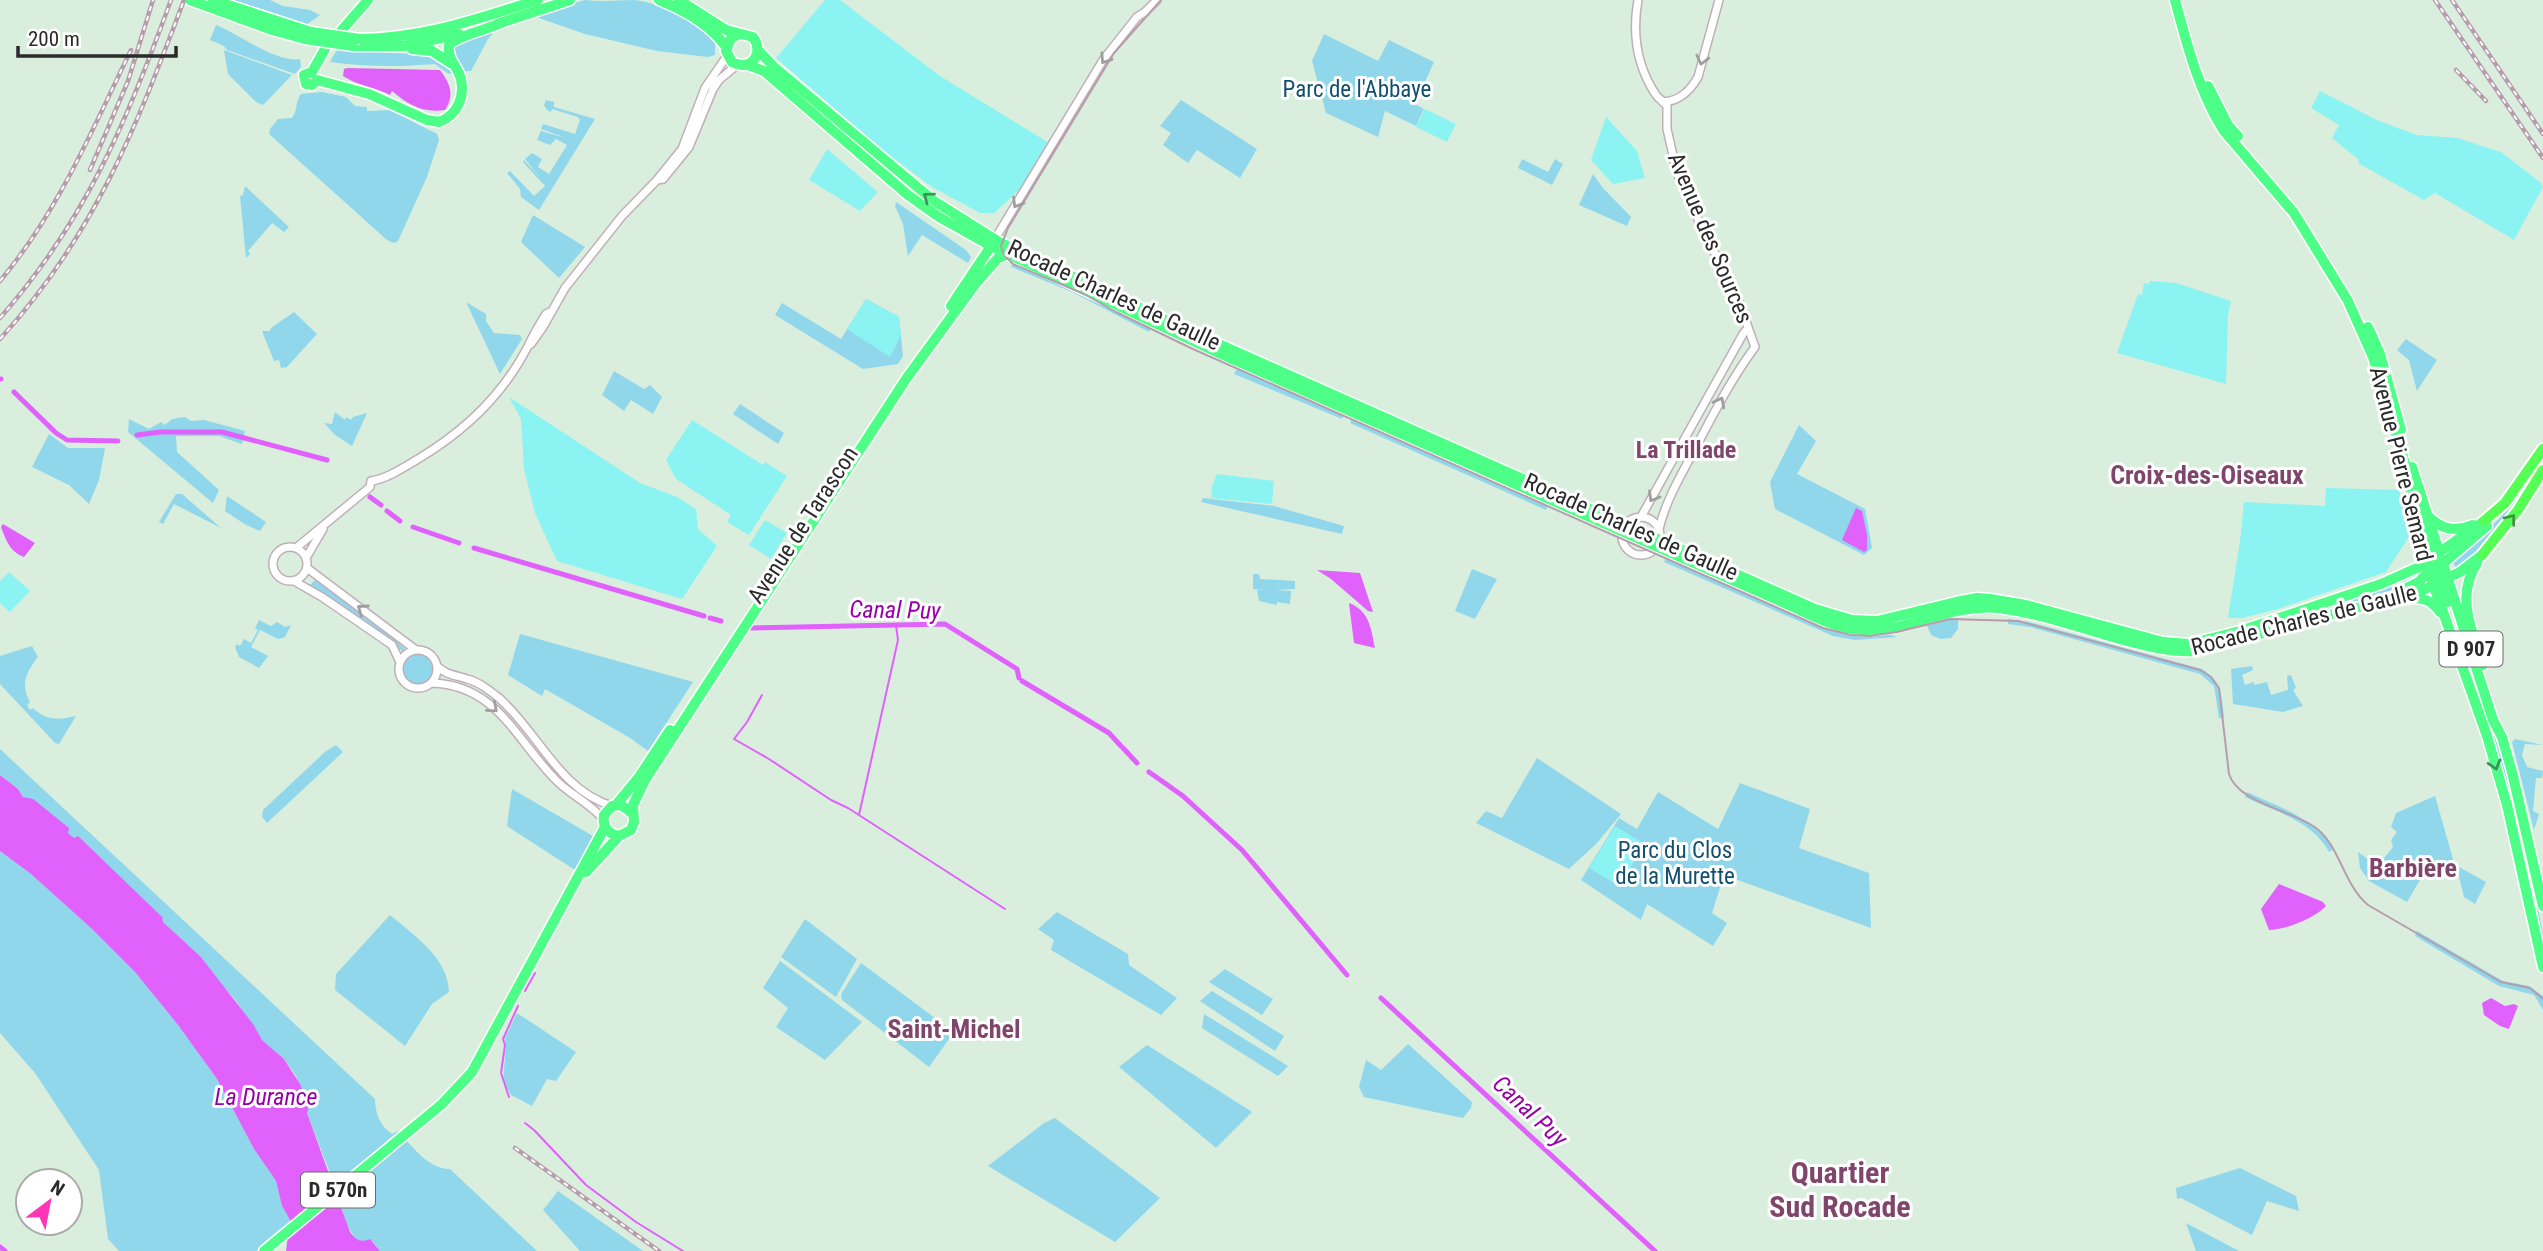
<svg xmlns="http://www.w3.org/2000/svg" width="2543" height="1251" viewBox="0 0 2543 1251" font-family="'Roboto Condensed',sans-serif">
  <rect width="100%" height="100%" fill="#daeedd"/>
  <path fill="#90d7eb" d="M230 0H270L283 6 310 10 320 15 306 25Z
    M585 0C601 2 618 0 634 0 663 3 696 21 715 42V55L708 57 657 51 585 34 533 16Z
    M216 25C239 34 276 63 300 59L301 67 295 74 227 50 224 46 210 40Z
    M498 27 488 39 471 71H464L452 55V45Z
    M1324 34 1378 61 1389 40 1434 62 1415 104 1424 109 1416 126 1385 111 1378 137 1326 113 1312 61Z
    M224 50 292 75 263 105 256 102 228 74Z
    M337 50 433 55 447 65 452 74 447 73 435 64C400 67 365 67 330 62Z
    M322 92 346 97 355 106 367 107V111L390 110 437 134 439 140 427 177 398 241 394 243 387 240 269 134 270 129 278 119 292 118C298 110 295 102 301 94Z
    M546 100 554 102V107L595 119 539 210 521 197 520 189 507 173 510 171 534 196 545 186 523 162 524 160 541 179 525 159 532 153 542 159 538 167 549 174 567 145 556 139 550 145 537 140 541 131 566 138 541 129 543 124 575 134 580 120 578 117 552 109 551 112 547 110 544 105Z
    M1181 100 1257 149 1240 178 1197 150 1188 163 1163 145 1171 133 1160 126Z
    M1522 159 1548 172 1555 159 1563 164 1552 185 1518 168Z
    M1593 174 1603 188 1631 217 1627 226 1579 205Z
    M245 186 289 227 284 232 272 223 248 251 250 254 246 258 240 196 243 195Z
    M896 202 966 250 971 257 968 263 922 235 908 256 903 224 895 206Z
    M533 215 585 247 559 278 521 242Z
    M1015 259 1151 327 1149 332 1072 292 1011 267Z
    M866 299 899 317 903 356 898 364 863 369 775 315 782 303 841 339Z
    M466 302 486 314V321L494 333 520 335 522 339 500 374Z
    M294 312 317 334 287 367 281 368 279 360 274 361 262 331H270L271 328Z
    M2406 339 2437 360 2417 391 2409 360 2397 350Z
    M1237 368 1344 414 1342 419 1234 374Z
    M614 371 644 389 650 385 662 397 653 414 631 400 624 411 602 395Z
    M740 404 784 433 778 444 733 414Z
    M335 412 345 420 346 417 351 420 353 417 367 413 352 446 335 435 324 423 332 424Z
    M185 417 191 421 204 420 245 431 242 444 219 436H176L177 452 219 490 213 503 128 432 129 419 149 429 161 422 165 425 172 419Z
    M1352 418 1549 503 1546 510 1350 423Z
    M1799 425 1816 441 1797 474 1865 509 1872 548 1864 555 1775 509 1770 482Z
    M49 434 68 448H105L99 480 89 504 69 485 32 467Z
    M2543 455V461C2520 501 2495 538 2460 568H2456L2452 560 2501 517 2522 490Z
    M176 494H182L221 528 174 504 163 524 159 522Z
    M227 496 266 522 260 531 246 525 225 511Z
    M1203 498 1274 506 1344 526 1342 534 1201 502Z
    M1666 558 1824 626 1859 635 1885 633 1897 637 1855 640 1833 636 1664 562Z
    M1472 569 1497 579 1475 619 1455 611Z
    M2416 572 2419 579 2407 587 2241 636Z
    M1253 574H1259L1260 579 1295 581V589L1276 590 1291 591 1290 604 1277 602V605L1259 601 1257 590H1264L1253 589Z
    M316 579 384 628 404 648V652L309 586Z
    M1958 617V629L1951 638 1940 639 1931 635 1926 623Z
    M2008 619 2029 622 2202 669C2222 681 2222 697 2224 718H2219L2214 686 2200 674 2030 627 2008 624Z
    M259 620 271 626 277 622 285 627 291 625 285 637 278 639 260 630 251 647 268 656 259 668 239 657 235 647 237 644 240 646 244 639 251 643 258 630 255 628Z
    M520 634 693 682 648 751 630 738 545 689 542 696 508 675Z
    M32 646 38 657C26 672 20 685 30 702L27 705 30 710 33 708C46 721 59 720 76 716L59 744 55 743 0 684V656Z
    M402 669a16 16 0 1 1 32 0a16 16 0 1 1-32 0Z
    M2252 666 2253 670 2242 675 2245 685 2254 682V685L2267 682 2271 695 2288 690 2287 676 2291 675 2296 688 2293 690 2303 706 2283 712 2233 704 2231 669Z
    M2485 706 2510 783 2530 867 2543 934 2538 935 2481 707Z
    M2515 739 2543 745 2525 744 2522 755 2527 767 2543 771 2542 778H2536L2533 811 2539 814 2534 830 2512 742Z
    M336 745 343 752 267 823 262 817 263 810 326 751Z
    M0 749 375 1099C375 1113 380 1126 392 1134L398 1131C412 1146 428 1169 450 1169L537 1251H380L374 1243 356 1240 347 1225 338 1194 307 1113 309 1105 295 1074 284 1059 262 1040 236 1001 205 965 200 956 163 922 78 836 74 838 23 797 18 789 0 775Z
    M1537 758 1621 814 1597 843 1569 869 1476 823 1486 811 1502 818Z
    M1740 783 1810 809 1799 848 1869 873 1871 928 1724 875 1712 913 1727 923 1713 946 1647 904 1641 920 1581 880 1619 818 1637 829 1658 792 1718 829Z
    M512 789 593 836 575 870 507 826Z
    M2247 792C2279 807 2315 818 2334 849L2329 852C2313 821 2274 811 2245 797Z
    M2435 796 2453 859 2448 870 2430 863 2407 902 2369 881 2360 868 2358 852 2373 863 2381 862 2393 847 2391 840 2397 832 2391 827 2396 813Z
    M0 851 31 874 92 929 135 972 178 1025 217 1079 254 1149 276 1181 282 1206 290 1220 289 1225 257 1251H119L108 1239 99 1170 35 1073 0 1033Z
    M2459 867 2486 882 2475 904 2464 897 2457 869Z
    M1057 912 1128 954 1129 965 1177 998 1161 1015 1051 950 1054 940 1038 929Z
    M390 915C413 935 448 957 449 992L432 1004 405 1046 335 990 336 974Z
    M805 919 857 959 836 997 781 957Z
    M2417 931 2503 981 2529 986 2543 996V1010L2534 995 2499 986 2415 936Z
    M780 961 862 1022 825 1060 776 1027 788 1008 763 988Z
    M861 963 954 1032 929 1067 842 1000 841 994Z
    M1225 969 1273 999 1262 1015 1209 982Z
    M1212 991 1284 1036 1275 1051 1200 1001Z
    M517 1013 576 1052 556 1081 547 1079 532 1106 511 1095 503 1080 506 1046 505 1038Z
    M1204 1014 1288 1066 1278 1076 1202 1028Z
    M1408 1044 1472 1102 1471 1108 1463 1118 1364 1097 1359 1087 1366 1060 1381 1070Z
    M1147 1045 1252 1112 1216 1148 1119 1067Z
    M1055 1118 1160 1198 1115 1242 988 1166 1044 1123Z
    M2240 1168 2296 1196 2299 1211 2267 1201 2252 1235 2181 1198 2177 1199 2176 1188Z
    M558 1191 643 1251H580L543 1210Z
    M2186 1223 2239 1251H2196Z"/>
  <path fill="#8bf3f1" d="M825 0H840L940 76 1049 143 1019 190 994 213H980L932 187 889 155 776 58Z
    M2320 91 2379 121 2417 135 2457 138 2501 152 2540 182 2543 187 2514 240 2435 193 2424 200 2358 163 2359 160 2332 138 2339 125 2311 108Z
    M1425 109 1456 124 1447 142 1416 127Z
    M1606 117 1637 151 1645 178 1613 184 1591 160Z
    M827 149 878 192 860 211 809 180Z
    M2150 281 2176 283 2231 301 2228 316 2226 384 2117 353 2138 294 2142 295 2144 283 2149 284Z
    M866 299 899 317 901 335 890 357 847 329Z
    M509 397 640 483 677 497 696 509 698 529 717 546 682 599 557 561 535 513 524 469 521 419Z
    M692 420 763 465 765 462 787 476 749 535 727 522 731 515 676 479 666 460Z
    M1217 474 1274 481 1272 504 1211 498 1212 486Z
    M2326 488 2399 490 2409 537 2386 572 2278 609 2242 618H2228L2240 541 2244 502 2325 506Z
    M765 520 787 533 771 559 749 545Z
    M9 572 30 591 10 612 0 603V581Z
    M1615 826 1645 844 1619 886 1589 868Z"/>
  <path fill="#e061fc" d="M347 68 440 70C450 83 455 95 445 110 421 113 409 105 392 91L390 95C373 86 358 86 343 76L344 69Z
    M1856 508 1862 511 1867 535V550L1864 552 1842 540Z
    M3 524 35 543 24 557C10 552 6 540 1 527Z
    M1317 570 1360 573 1373 612 1368 611 1331 579Z
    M1349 603C1370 611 1371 629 1375 648L1354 643Z
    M0 775 18 789 23 797 33 799 69 828 68 833 74 838 78 836 162 917 163 922 200 956 253 1024 262 1040 284 1059 300 1084 309 1106 307 1113 350 1232C356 1240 361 1243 370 1239L380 1251H286L290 1220 282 1206 276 1181 254 1149 217 1079 178 1025 135 972 92 929 31 874 0 851Z
    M2279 884 2323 902 2326 906C2315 918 2285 930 2269 930L2261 909Z
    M2491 998 2505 1006 2514 1004 2518 1006 2509 1029 2500 1026 2484 1015 2482 1003Z"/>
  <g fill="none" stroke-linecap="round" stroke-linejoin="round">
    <path stroke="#e061fc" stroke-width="2" d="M762 695 747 722 734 739 769 759 831 800 848 808 1005 909
      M859 815 898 640 896 625
      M525 991 535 973
      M509 1097 501 1073 505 1045 503 1039 518 1006
      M525 1123 534 1130 586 1185 636 1222 683 1251"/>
    <path stroke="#e061fc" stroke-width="5" d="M0 379H1
      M14 392 56 433 67 440 118 441
      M137 435 160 432H222L327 460
      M370 497 381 505
      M387 511 400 521
      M413 527 459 543
      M474 548 704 616
      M710 618 721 621
      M750 628 945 624 1017 669 1019 678
      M1022 681 1109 733 1121 746
      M1123 748 1137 763
      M1149 772 1183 796 1242 850 1347 975
      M1381 998 1655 1251
      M0 1247 5 1251"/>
    <g stroke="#c0aeb9" stroke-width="10">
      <path id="minor" d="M1638 0C1632 34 1636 65 1656 95 1659 99 1664 102 1667 106V129L1677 173 1708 241 1734 288 1755 347C1732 378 1715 411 1697 445 1683 472 1666 499 1659 529
        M1663 102C1680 101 1690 91 1698 77L1719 0
        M657 180 663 179 689 147 713 89 719 80 737 65
        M995 239 1103 60 1137 17 1145 12 1157 0
        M531 344 543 327 565 288 622 216 657 180 682 149 705 88 727 56
        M1622 536a19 19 0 1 1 38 0a19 19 0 1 1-38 0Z
        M1641 517 1743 334 1748 328
        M273 564a17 17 0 1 1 34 0a17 17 0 1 1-34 0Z
        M296 548 370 487 371 481C386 479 403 468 418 459 465 431 502 396 527 348 533 336 539 325 546 314L550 312
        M306 558 323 529
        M307 568 416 650
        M294 581 322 597 392 645 400 662
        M399 669a19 19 0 1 1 38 0a19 19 0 1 1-38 0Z
        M437 666C446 675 455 675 467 679 479 682 489 690 499 698 538 732 559 790 612 806
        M432 683C496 685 515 738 554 778 568 794 589 802 603 819"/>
    </g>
    <g stroke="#fff" stroke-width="13">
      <path id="major" d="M190 0 272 30 305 39
        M213 0 311 32
        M659 0C684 10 710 24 726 47
        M679 0 726 30 753 37C765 54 751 72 732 62L726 51 731 38 739 34
        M2175 0C2187 45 2199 92 2224 131L2294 213 2348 301 2373 357 2406 467 2421 550 2487 736 2507 805 2543 967
        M497 24 570 0
        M341 31 368 0
        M360 39C426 38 476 19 538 0
        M353 46H404L459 34
        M412 49 432 51 452 64
        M758 50 773 66 934 201 999 242 1194 333 1815 609 1852 620 1877 621 1956 602 1977 598 1990 599 2026 605 2163 642 2189 644 2240 631 2381 584 2417 568 2484 521
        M748 65 764 71 908 195 939 217 991 246 1223 355 1791 606C1813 616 1837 629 1862 630 1909 632 1948 604 1998 608 2040 613 2083 629 2123 640 2148 646 2171 653 2197 651L2423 590 2460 572 2482 555
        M312 72 304 75 306 84 312 85 317 80 369 94 427 120 439 122C458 115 466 95 460 76 456 65 447 58 449 45 458 35 487 30 503 22
        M312 72 325 49
        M2208 86 2228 125 2238 136
        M951 306 993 243
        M2368 327 2380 354 2401 430
        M2412 467 2493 720 2502 737 2512 772 2543 906
        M2418 510 2436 561
        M2427 515C2441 530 2455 532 2473 525
        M2425 563 2434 568 2448 602
        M2477 563C2455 597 2472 630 2483 665
        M2440 566 2487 526
        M2402 590 2419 582 2431 568
        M2408 599C2423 596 2432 601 2440 612
        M616 805 639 777 670 730
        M632 813 621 805 612 806 604 815C602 827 608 834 619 836L631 830 634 822 633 805 645 780 906 379 976 283 998 258 1008 254
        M586 872 619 836
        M264 1251 442 1104 472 1072 605 827"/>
    </g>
    <g stroke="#fff" stroke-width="14">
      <path id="highway" d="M2484 521 2505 503 2543 449
        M2482 555 2518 510 2543 470"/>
    </g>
    <use href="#minor" stroke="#fff" stroke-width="7"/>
    <use href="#major" stroke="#4eff87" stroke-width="10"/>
    <use href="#highway" stroke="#56ff54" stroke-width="10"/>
    <path stroke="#b79cac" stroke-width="2" d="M1161 0 1114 53 1008 228 1001 246 1004 255 1013 264 1084 294 1116 312 1193 349 1823 628 1851 635 1870 636 1897 632 1950 619 2018 621 2200 670 2211 677 2219 688 2229 774C2238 803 2292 810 2316 828 2340 846 2343 884 2368 905L2501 982 2530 988 2543 999"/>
    <g stroke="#b79cac" stroke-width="4.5">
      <path id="rail" d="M2435 0 2543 158
        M2452 0 2543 134
        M2456 70 2486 101
        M90 170 128 81 153 0
        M0 281C58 212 92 130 131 50
        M0 318C86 220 127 121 171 0
        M0 339C94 236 136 128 184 0
        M515 1148 659 1251"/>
    </g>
    <use href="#rail" stroke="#fff" stroke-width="2" stroke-dasharray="5" stroke-linecap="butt"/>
    <g stroke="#fff" stroke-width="13" stroke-linecap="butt">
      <path id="major-bridge" d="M311 32 360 39
        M305 39 353 46"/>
    </g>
    <use href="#major-bridge" stroke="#4eff87" stroke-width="10"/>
  </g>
  <defs><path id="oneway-chevron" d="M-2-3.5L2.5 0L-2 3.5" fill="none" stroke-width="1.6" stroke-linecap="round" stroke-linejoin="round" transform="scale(1.75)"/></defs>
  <g stroke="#9f9f9f">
    <use href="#oneway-chevron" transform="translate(1105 59) rotate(124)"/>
    <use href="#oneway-chevron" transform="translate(1702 60) rotate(104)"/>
    <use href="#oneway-chevron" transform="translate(1017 203) rotate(121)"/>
    <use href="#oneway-chevron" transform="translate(1720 402) rotate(-62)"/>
    <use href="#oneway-chevron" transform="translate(1653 497) rotate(120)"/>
    <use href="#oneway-chevron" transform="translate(362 609) rotate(-145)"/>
    <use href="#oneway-chevron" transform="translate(493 708) rotate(41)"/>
  </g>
  <g stroke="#3c9458">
    <use href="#oneway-chevron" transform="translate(928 197) rotate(-143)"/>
    <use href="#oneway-chevron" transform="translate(2495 765) rotate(74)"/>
  </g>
  <use stroke="#40943f" href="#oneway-chevron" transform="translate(2511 519) rotate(-52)"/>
  <g text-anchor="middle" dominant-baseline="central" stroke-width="6" stroke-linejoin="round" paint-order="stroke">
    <g fill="#fff" stroke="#6a6a6a" stroke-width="2">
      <rect x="2439.5" y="631.5" width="63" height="35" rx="5"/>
      <rect x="301" y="1172.5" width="74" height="35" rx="5"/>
    </g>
    <g font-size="21" font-weight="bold" fill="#2a2a2a">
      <text x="2471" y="649">D 907</text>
      <text x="338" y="1190">D 570n</text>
    </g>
    <g font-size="23" fill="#124f6f" stroke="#fff">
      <text x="1357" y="89">Parc de l'Abbaye</text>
      <text x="1675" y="850">Parc du Clos<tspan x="1675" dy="26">de la Murette</tspan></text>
    </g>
    <g font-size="23" fill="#2a2a2a" stroke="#fff">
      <text transform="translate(1710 238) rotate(67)">Avenue des Sources</text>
      <text transform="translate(1114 295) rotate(25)">Rocade Charles de Gaulle</text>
      <text transform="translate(2401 464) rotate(76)">Avenue Pierre Semard</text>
      <text transform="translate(803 525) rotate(-57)">Avenue de Tarascon</text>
      <text transform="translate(1631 527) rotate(24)">Rocade Charles de Gaulle</text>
      <text transform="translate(2304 620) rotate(-14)">Rocade Charles de Gaulle</text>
    </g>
    <g font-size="24" font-weight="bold" fill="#80456a" stroke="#fff">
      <text x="1686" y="450">La Trillade</text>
    </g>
    <g font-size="24" font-style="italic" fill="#9700a8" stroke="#fff">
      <text transform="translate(895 610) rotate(1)">Canal Puy</text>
      <text x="266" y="1097">La Durance</text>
      <text transform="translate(1530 1111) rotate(43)">Canal Puy</text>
    </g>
    <g font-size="26" font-weight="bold" fill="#80456a" stroke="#fff">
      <text x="2207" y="475">Croix-des-Oiseaux</text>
      <text x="2413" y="868">Barbière</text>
      <text x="954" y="1029">Saint-Michel</text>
    </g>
    <g font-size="30" font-weight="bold" fill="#80456a" stroke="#fff">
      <text x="1840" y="1172">Quartier<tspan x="1840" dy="34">Sud Rocade</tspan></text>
    </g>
  </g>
  <g transform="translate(49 1202) rotate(32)"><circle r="33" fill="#ffffff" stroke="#aaaaaa" stroke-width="2"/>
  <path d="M0-5L12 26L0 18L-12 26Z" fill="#ff36b5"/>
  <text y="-10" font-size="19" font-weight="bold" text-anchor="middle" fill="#2a2a2a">N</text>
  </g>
  <path d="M18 46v10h158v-10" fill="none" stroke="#2a2a2a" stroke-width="3.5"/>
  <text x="28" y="46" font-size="21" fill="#2a2a2a" stroke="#ffffff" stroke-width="5" paint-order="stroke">200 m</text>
</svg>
